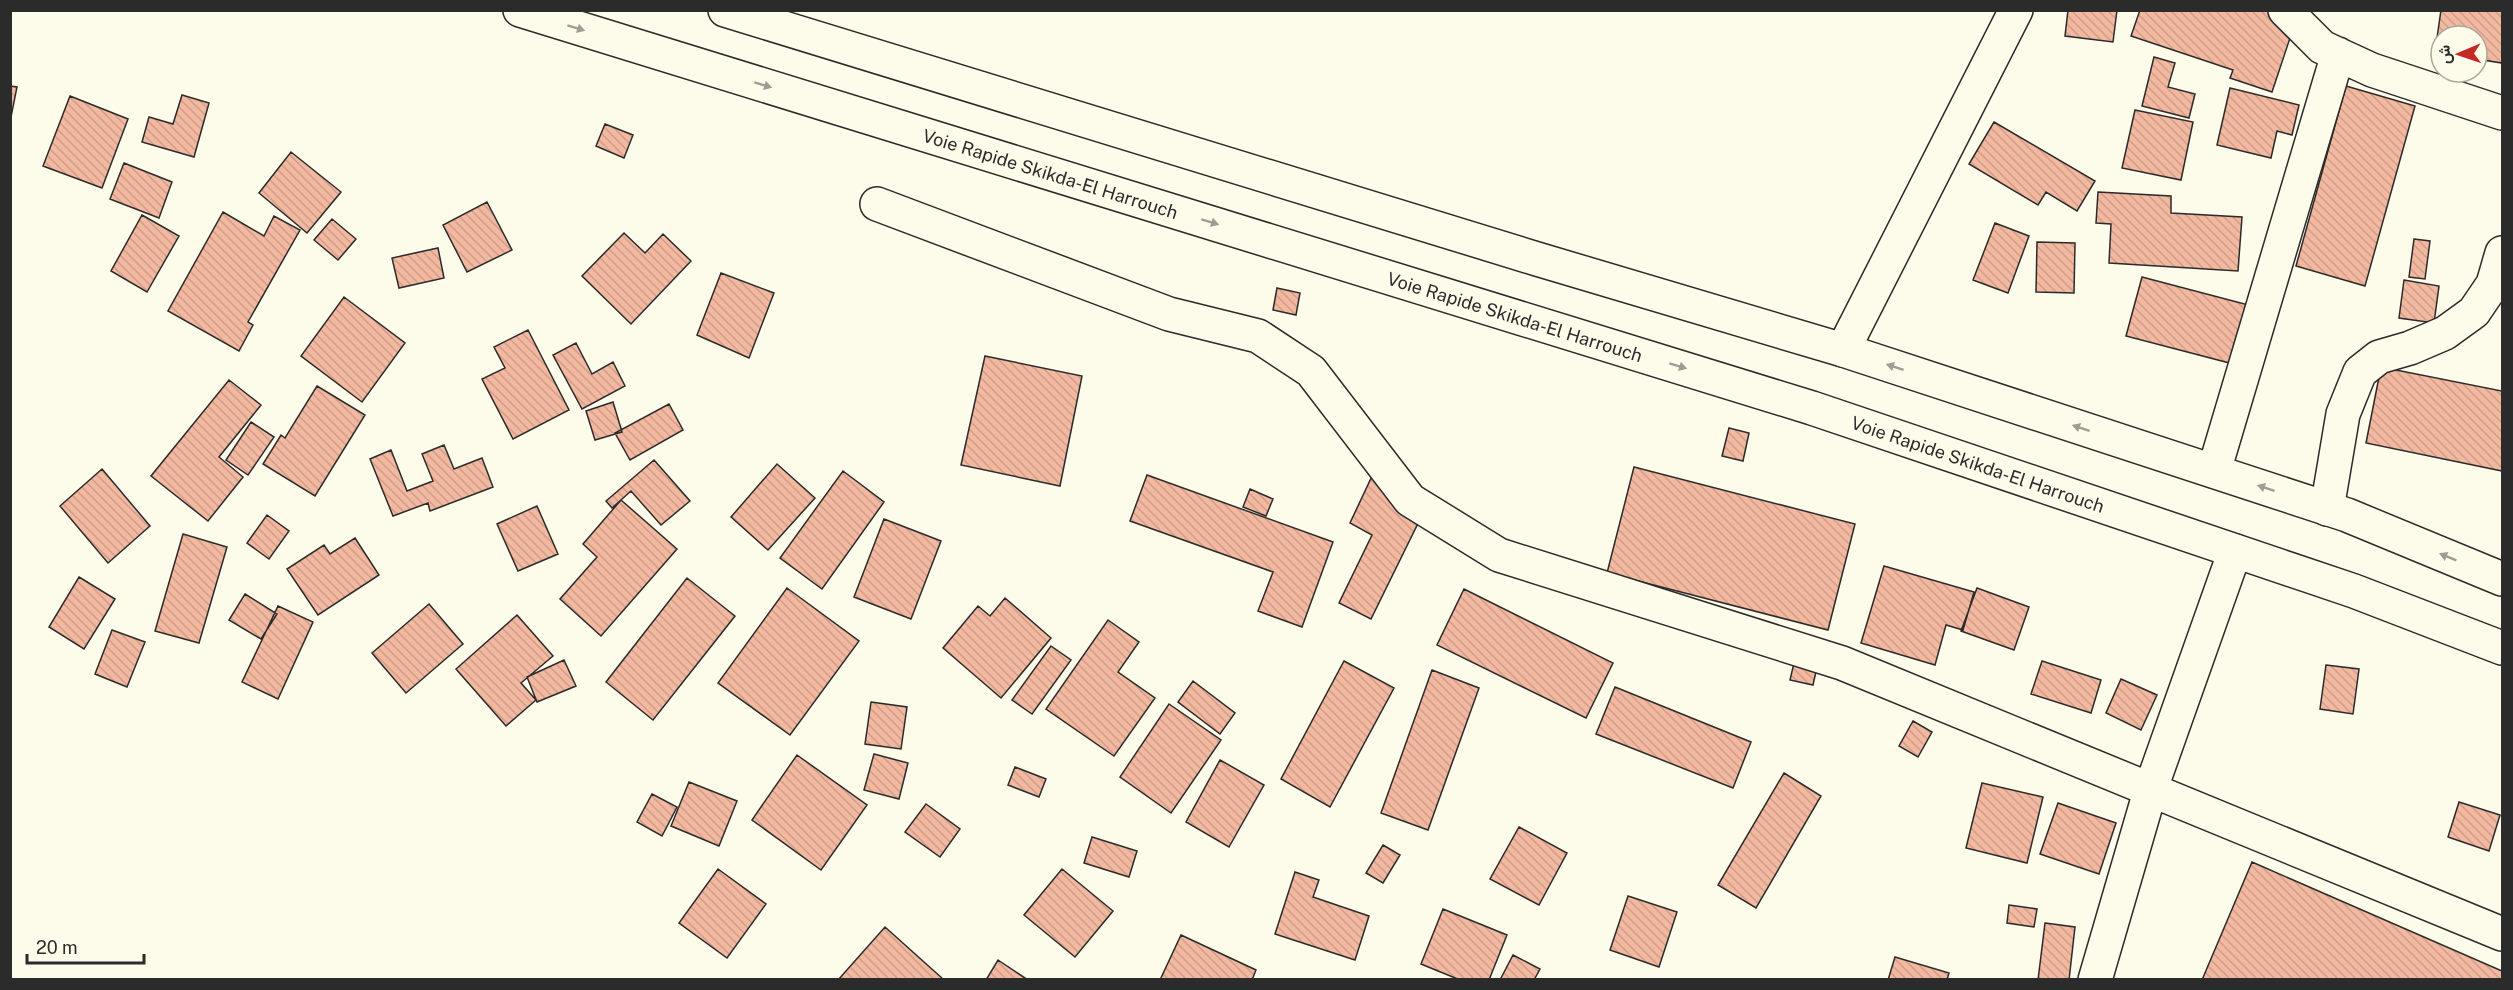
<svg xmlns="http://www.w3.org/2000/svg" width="2513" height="990" viewBox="0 0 2513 990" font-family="'Public Sans',Vazirmatn,sans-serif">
  <defs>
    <pattern id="building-back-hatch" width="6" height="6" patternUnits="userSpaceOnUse" patternTransform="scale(1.5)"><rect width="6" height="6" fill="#f2b8a0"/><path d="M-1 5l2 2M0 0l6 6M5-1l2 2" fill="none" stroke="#d09e8a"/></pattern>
  </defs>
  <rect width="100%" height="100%" fill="#fdfbea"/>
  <path fill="url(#building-back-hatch)" stroke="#2b2b2b" stroke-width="1.5" d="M2068 10H2117L2113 42 2065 36Z
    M2140 10H2276L2297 17 2272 92 2230 78 2233 70 2131 36Z
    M2441 10H2502V63L2477 59V36H2441V53L2435 52Z
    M2154 57 2175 63 2168 87 2195 94 2189 118 2142 106Z
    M10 86 17 87 10 122Z
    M2346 86 2415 106 2365 286 2296 266Z
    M2230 88 2299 105 2292 135 2277 131 2271 158 2217 145Z
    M182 95 209 103 194 157 142 142 149 117 173 124Z
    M70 96 128 119 102 188 43 166Z
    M2135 110 2193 122 2181 180 2122 168Z
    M1994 122 2095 181 2077 211 2046 192 2038 205 1969 164Z
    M605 124 633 135 624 158 596 146Z
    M291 152 341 192 307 233 259 193Z
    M124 163 172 182 159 218 110 199Z
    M2098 192 2171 196V213L2242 217 2238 271 2109 263 2111 224 2096 223Z
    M487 202 512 250 467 272 443 225Z
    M223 212 264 236 274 216 300 230 248 322 253 325 239 351 168 311Z
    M142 215 179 236 147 292 111 271Z
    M332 219 356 239 338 260 314 240Z
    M1995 223 2029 236 2008 293 1973 280Z
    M624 233 645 253 663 234 691 261 631 324 582 276Z
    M2414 239 2430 241 2425 279 2409 277Z
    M2037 242 2075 243 2074 293 2036 292Z
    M438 248 444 278 399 288 392 258Z
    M721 273 774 293 749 358 697 335Z
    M2142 277 2256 307 2241 366 2126 336Z
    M2404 280 2439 286 2434 323 2399 318Z
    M1277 288 1300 293 1296 315 1273 310Z
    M344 297 405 343 362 402 301 356Z
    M528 330 569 410 513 439 482 379 505 368 494 347Z
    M576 343 592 374 613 362 625 386 582 409 553 355Z
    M985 356 1082 376 1060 486 961 465Z
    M2381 367 2502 391V471L2366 443Z
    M229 380 261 405 219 457 243 477 208 521 151 476Z
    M317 386 365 415 315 496 263 464 281 435 285 438Z
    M613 402 622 432 595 440 586 411Z
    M669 404 683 430 630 460 615 433Z
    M251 422 274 437 248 475 226 460Z
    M1729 428 1749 433 1743 461 1722 456Z
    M444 445 454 469 482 458 493 487 430 511 428 503 393 516 370 459 391 450 407 491 433 481 422 454Z
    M654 460 690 501 661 525 631 491 612 508 606 501Z
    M777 464 815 498 768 550 731 517Z
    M1634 467 1855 524 1828 630 1607 573Z
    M102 469 150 526 108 563 60 506Z
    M843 471 884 502 822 589 780 558Z
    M1373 474 1429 501 1371 619 1339 603 1372 535 1350 523Z
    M1147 475 1333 542 1302 627 1258 611 1273 572 1130 521Z
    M1250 489 1273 499 1266 516 1243 507Z
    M621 500 677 549 601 636 560 599 597 557 583 544Z
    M537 506 558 554 518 571 497 524Z
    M267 515 289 531 269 559 247 543Z
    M884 519 941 541 911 619 854 597Z
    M183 534 227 547 199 643 155 631Z
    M355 538 379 575 318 615 287 569 324 545 330 554Z
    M1884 566 1974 592 1963 630 1946 625 1935 665 1861 643Z
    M79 577 115 599 84 649 49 627Z
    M687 578 735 616 653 720 606 682Z
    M787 588 859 641 790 735 718 683Z
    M1977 588 2029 607 2014 650 1961 631Z
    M1464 589 1613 663 1586 718 1437 645Z
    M245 594 277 614 261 639 229 620Z
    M1005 598 1051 638 1001 698 943 648 978 606 990 616Z
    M429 604 463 644 406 693 372 653Z
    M278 606 313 622 278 699 242 682Z
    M517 615 553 656 521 683 536 700 506 726 456 669Z
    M1108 620 1139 642 1118 672 1155 698 1114 756 1046 709Z
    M112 630 145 642 127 687 95 674Z
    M1051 646 1071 660 1032 714 1012 700Z
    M1796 654 1819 658 1813 685 1790 680Z
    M564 660 576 686 537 702 527 677Z
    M1344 661 1394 688 1330 807 1281 779Z
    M2042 661 2101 680 2091 713 2031 694Z
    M2326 665 2359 669 2353 714 2320 709Z
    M1432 670 1479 688 1428 830 1381 813Z
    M2121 679 2157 695 2141 730 2106 713Z
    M1193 681 1235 713 1220 734 1178 702Z
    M1615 687 1751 742 1733 788 1596 734Z
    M871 702 907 707 901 749 865 744Z
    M1169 704 1221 740 1171 813 1120 777Z
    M1913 721 1932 732 1918 757 1899 746Z
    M874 754 908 763 899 799 864 790Z
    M797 755 867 805 821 870 752 820Z
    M1220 760 1264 785 1229 847 1186 822Z
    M1015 767 1046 779 1039 797 1008 785Z
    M1784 773 1821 796 1756 908 1718 885Z
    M689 782 737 801 719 846 671 826Z
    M1982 783 2043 797 2027 863 1966 848Z
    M652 794 677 807 662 836 637 822Z
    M2459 802 2500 815 2489 851 2448 837Z
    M2058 803 2116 823 2099 874 2040 854Z
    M926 804 960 829 940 857 905 832Z
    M1519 827 1567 853 1539 905 1490 879Z
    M1092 837 1137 851 1129 877 1084 863Z
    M1383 845 1400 855 1383 883 1366 873Z
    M2252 862 2502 971V980H2202Z
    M718 869 766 904 727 958 679 923Z
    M1062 869 1113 911 1075 957 1024 915Z
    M1295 872 1319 880 1313 897 1369 916 1355 960 1275 934Z
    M1628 896 1677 912 1659 967 1610 950Z
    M2009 905 2037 909 2034 927 2007 923Z
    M1443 909 1507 935 1489 980H1460L1421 964Z
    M2045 923 2075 927 2069 980H2038Z
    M885 927 943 979V980H838Z
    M1181 935 1256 970 1252 980H1160Z
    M1513 955 1540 969 1534 980H1500Z
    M1895 957 1949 973 1947 980H1888Z
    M998 960 1028 980H986Z"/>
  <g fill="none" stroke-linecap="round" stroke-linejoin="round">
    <g stroke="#2b2b2b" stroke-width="36">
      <path id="minor" d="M2285 10 2322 47 2372 70 2502 113
        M877 204 1169 314 1258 336 1311 371 1410 500 1499 555 1842 663 2502 934
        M1843 350 2016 10
        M2214 471 2338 54
        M2327 509 2343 414 2360 372 2379 357 2410 348 2445 333 2474 312 2493 284 2502 253
        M2095 980 2151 788 2235 551"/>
    </g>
    <g stroke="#2b2b2b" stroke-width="36">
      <g id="highway">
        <path id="s1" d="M520 10 1812 408 2354 591 2502 648"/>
        <path d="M725 10 1537 259 1843 350 2347 515 2502 579"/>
      </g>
    </g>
    <use href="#minor" stroke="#fdfbea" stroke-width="33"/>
    <use href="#highway" stroke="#fdfbea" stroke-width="33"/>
  </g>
  <defs><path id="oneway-solid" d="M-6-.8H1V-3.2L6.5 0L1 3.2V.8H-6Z" transform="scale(1.5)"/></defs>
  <g fill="#9e9d94">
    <use href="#oneway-solid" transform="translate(576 28) rotate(17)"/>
    <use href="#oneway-solid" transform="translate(763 85) rotate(17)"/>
    <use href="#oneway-solid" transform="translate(1210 222) rotate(17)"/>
    <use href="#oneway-solid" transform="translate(1678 366) rotate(17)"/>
    <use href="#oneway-solid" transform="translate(1895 367) rotate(-162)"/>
    <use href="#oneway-solid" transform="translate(2081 428) rotate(-162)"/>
    <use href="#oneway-solid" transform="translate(2266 488) rotate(-162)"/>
    <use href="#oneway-solid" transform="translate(2448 557) rotate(-158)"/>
  </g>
  <g text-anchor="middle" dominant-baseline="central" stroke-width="4.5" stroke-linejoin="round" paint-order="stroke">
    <g font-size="18" fill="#2b2b2b" stroke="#fdfbea">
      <text stroke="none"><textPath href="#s1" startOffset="555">Voie Rapide Skikda-El Harrouch</textPath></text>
      <text stroke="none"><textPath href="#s1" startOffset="1041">Voie Rapide Skikda-El Harrouch</textPath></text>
      <text stroke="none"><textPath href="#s1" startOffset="1527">Voie Rapide Skikda-El Harrouch</textPath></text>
    </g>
  </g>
  <rect width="2513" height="990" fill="none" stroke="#2b2b2b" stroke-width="24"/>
  <g transform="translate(2459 54) rotate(268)"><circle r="28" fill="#fdfbea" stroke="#a9a89e" stroke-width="1.5"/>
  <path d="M0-4.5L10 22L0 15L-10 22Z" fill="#c62828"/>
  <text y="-9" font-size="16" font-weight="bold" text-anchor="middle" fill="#2b2b2b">ش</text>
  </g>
  <path d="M27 954v9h117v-9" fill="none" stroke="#2b2b2b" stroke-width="3"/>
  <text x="36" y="954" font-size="18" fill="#2b2b2b" stroke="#fdfbea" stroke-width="4.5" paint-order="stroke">20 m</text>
</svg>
